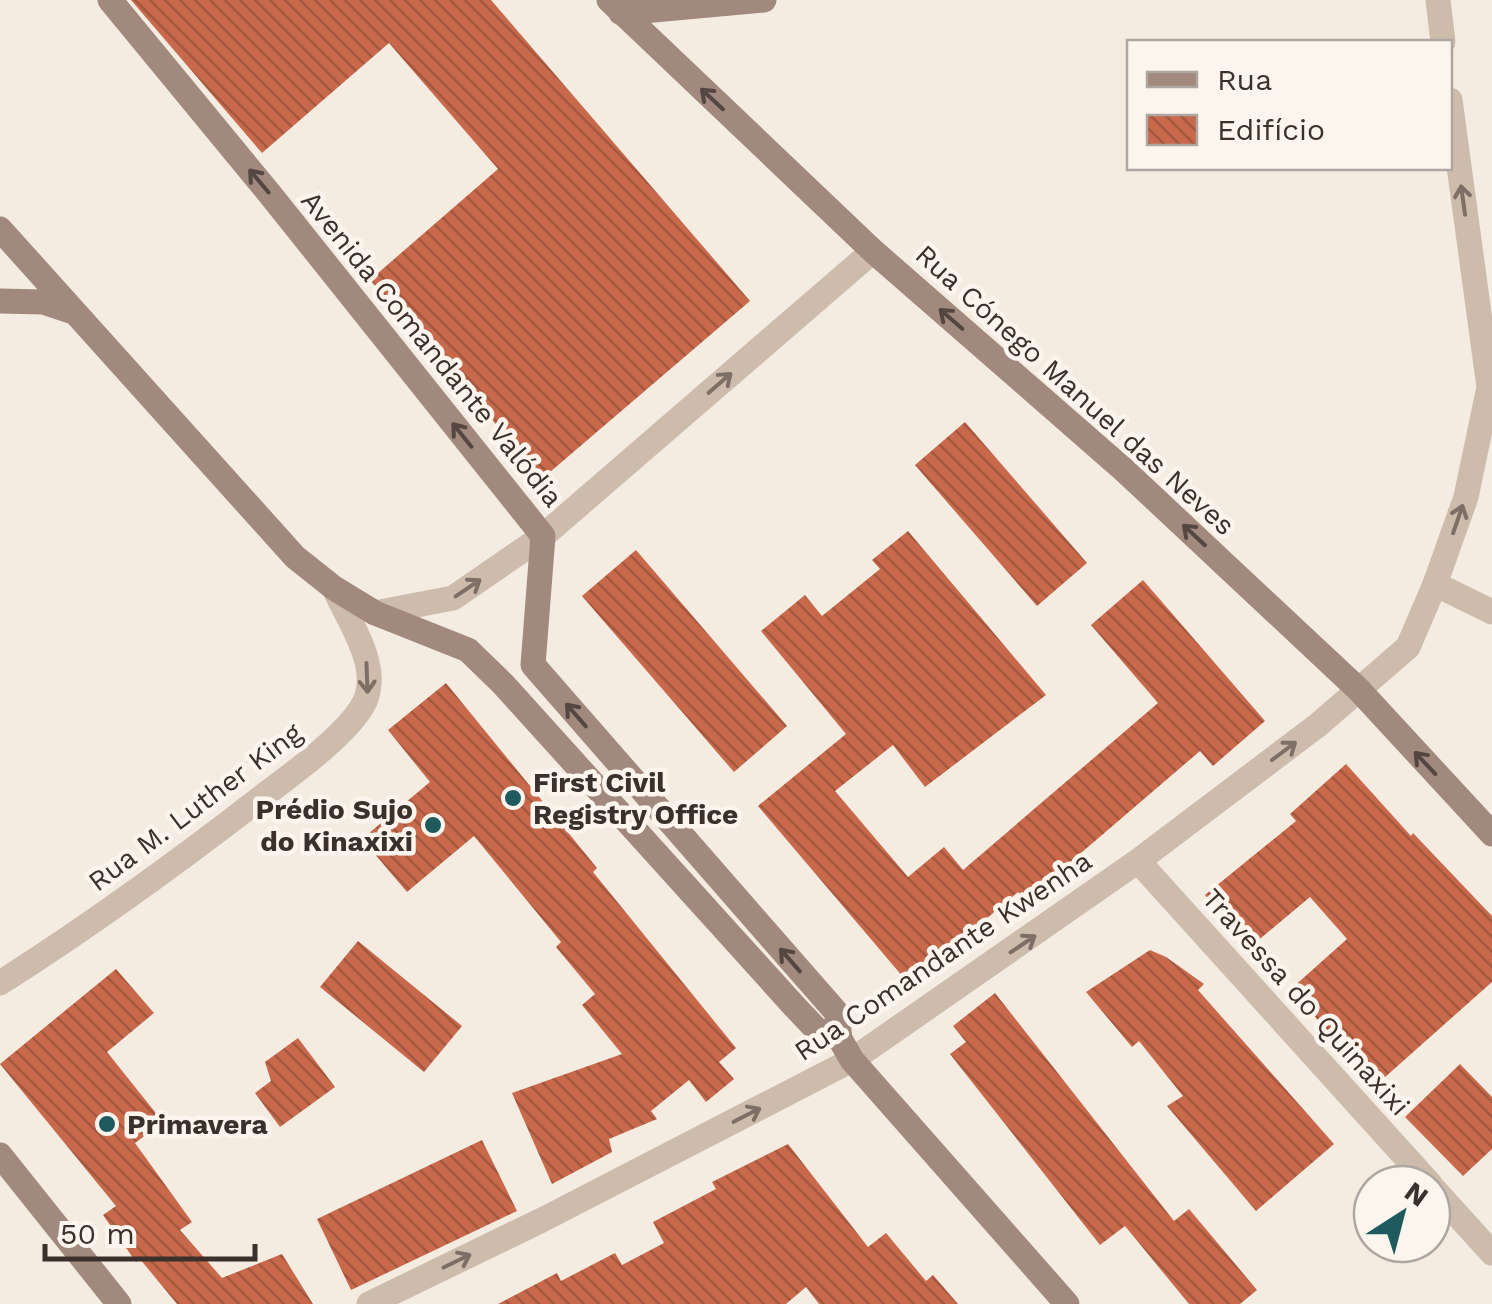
<svg xmlns="http://www.w3.org/2000/svg" width="1492" height="1304" viewBox="0 0 1492 1304" font-family="'Work Sans',sans-serif">
  <defs>
    <pattern id="building-back-hatch" width="6" height="6" patternUnits="userSpaceOnUse" patternTransform="scale(2.5)"><rect width="6" height="6" fill="#c8694b"/><path d="M-1 5l2 2M0 0l6 6M5-1l2 2" fill="none" stroke="#a4573f"/></pattern>
  </defs>
  <rect width="100%" height="100%" fill="#f4ebe1"/>
  <path fill="url(#building-back-hatch)" d="M131 0H491L750 301 543 478 370 280 498 169 389 43 262 153Z
    M965 422 1087 563 1037 606 915 465Z
    M908 531 1046 695 925 787 893 745 835 791 908 877 944 847 963 870 1158 703 1091 625 1143 580 1265 721 1213 766 1200 751 1025 901 1018 892 909 984 758 806 846 734 761 631 805 595 822 616 880 569 872 560Z
    M636 550 787 726 734 772 582 596Z
    M446 683 597 868 593 872 736 1048 719 1062 734 1079 706 1102 689 1080 651 1111 657 1119 609 1139 612 1152 552 1184 512 1093 622 1054 582 1005 595 994 556 947 561 942 474 836 407 892 362 839 430 782 388 730Z
    M1346 764 1411 836 1413 833 1492 916V982L1375 1086 1291 989 1347 939 1310 897 1249 948 1205 895 1296 821 1290 814Z
    M358 941 462 1026 424 1072 320 987Z
    M1150 950 1166 957 1204 984 1198 990 1334 1144 1256 1211 1167 1106 1183 1096 1139 1041 1132 1047 1086 992Z
    M116 969 154 1013 107 1052 163 1122 135 1143 192 1222 180 1230 222 1278 282 1254 313 1304H177L140 1259 136 1262 103 1215 116 1206 0 1064Z
    M995 993 1174 1221 1189 1209 1257 1290 1240 1304H1189L1125 1226 1100 1245 950 1054 966 1042 953 1026Z
    M298 1038 335 1087 280 1127 255 1093 271 1081 265 1062Z
    M1460 1064 1492 1097V1149L1463 1176 1405 1117Z
    M482 1140 517 1211 351 1290 317 1219Z
    M788 1144 868 1247 886 1233 926 1281 933 1275 958 1304H819L806 1287 786 1304H498L557 1273 561 1281 615 1253 622 1265 664 1243 653 1222 716 1189 712 1182Z"/>
  <g fill="none" stroke-linecap="round" stroke-linejoin="round">
    <path stroke="#cdbbac" stroke-width="25" d="M1438 0 1443 42
      M1435 584 1492 612
      M375 613 453 598 543 536 873 251
      M1138 861 1430 1184
      M0 983C91 925 178 862 263 796 291 775 357 728 367 696 378 661 347 618 334 588
      M1432 1187 1492 1253
      M369 1304 544 1219 852 1060 1138 861 1318 725 1408 647 1435 584 1466 497 1489 387 1450 100"/>
    <path stroke="#a18a7d" stroke-width="25" d="M110 0 269 193 543 536 533 665 837 1013 840 1039 852 1060 1067 1304
      M609 0 873 251 1124 470 1359 690 1492 834
      M621 13 764 0
      M0 229 295 557 334 588 375 613 468 650 503 684 795 1007 816 1029 840 1039
      M0 301 43 302 73 312
      M0 1155 119 1304"/>
  </g>
  <defs><path id="oneway-shaft" d="M-6 0H5M1.5-3L5.5 0L1.5 3" fill="none" stroke-width="1.6" stroke-linecap="round" stroke-linejoin="round" transform="scale(2.5)"/></defs>
  <g stroke="#544640">
    <use href="#oneway-shaft" transform="translate(712 99) rotate(-137)"/>
    <use href="#oneway-shaft" transform="translate(259 181) rotate(-130)"/>
    <use href="#oneway-shaft" transform="translate(951 319) rotate(-139)"/>
    <use href="#oneway-shaft" transform="translate(462 435) rotate(-129)"/>
    <use href="#oneway-shaft" transform="translate(1194 535) rotate(-137)"/>
    <use href="#oneway-shaft" transform="translate(576 715) rotate(-131)"/>
    <use href="#oneway-shaft" transform="translate(1425 763) rotate(-133)"/>
    <use href="#oneway-shaft" transform="translate(790 960) rotate(-131)"/>
  </g>
  <g stroke="#7d6f65">
    <use href="#oneway-shaft" transform="translate(1463 200) rotate(-98)"/>
    <use href="#oneway-shaft" transform="translate(720 383) rotate(-41)"/>
    <use href="#oneway-shaft" transform="translate(1458 519) rotate(-71)"/>
    <use href="#oneway-shaft" transform="translate(468 588) rotate(-34)"/>
    <use href="#oneway-shaft" transform="translate(367 678) rotate(88)"/>
    <use href="#oneway-shaft" transform="translate(1284 751) rotate(-37)"/>
    <use href="#oneway-shaft" transform="translate(1023 944) rotate(-34)"/>
    <use href="#oneway-shaft" transform="translate(747 1115) rotate(-27)"/>
    <use href="#oneway-shaft" transform="translate(457 1261) rotate(-26)"/>
  </g>
  <g fill="#1f5a5e" stroke="#fbf5ee" stroke-width="4">
    <circle cx="513" cy="798" r="10"/>
    <circle cx="433" cy="825" r="10"/>
    <circle cx="107" cy="1124" r="10"/>
  </g>
  <g text-anchor="middle" dominant-baseline="central" stroke-width="9" stroke-linejoin="round" paint-order="stroke">
    <g font-size="28" fill="#3b302b" stroke="#fbf5ee">
      <text transform="translate(432 349) rotate(51)">Avenida Comandante Valódia</text>
      <text transform="translate(1075 390) rotate(42)">Rua Cónego Manuel das Neves</text>
      <text transform="translate(195 807) rotate(-37)">Rua M. Luther King</text>
      <text transform="translate(943 956) rotate(-34)">Rua Comandante Kwenha</text>
      <text transform="translate(1306 1002) rotate(48)">Travessa do Quinaxixi</text>
    </g>
    <g font-size="28" font-weight="bold" fill="#3b302b" stroke="#fbf5ee" text-anchor="start">
      <text x="533" y="782">First Civil<tspan x="533" dy="32">Registry Office</tspan></text>
      <text x="413" y="809" text-anchor="end">Prédio Sujo<tspan x="413" dy="32">do Kinaxixi</tspan></text>
      <text x="127" y="1124">Primavera</text>
    </g>
  </g>
  <rect x="1127" y="40" width="325" height="130" fill="#fbf5ee" stroke="#aea6a0" stroke-width="2.5"/>
  <rect x="1147" y="72" width="50" height="15" fill="#a18a7d" stroke="#aea6a0" stroke-width="2.5"/>
  <text x="1217" y="90" font-size="30" fill="#3b302b">Rua</text>
  <rect x="1147" y="115" width="50" height="30" fill="url(#building-back-hatch)" stroke="#aea6a0" stroke-width="2.5"/>
  <text x="1217" y="140" font-size="30" fill="#3b302b">Edifício</text>
  <g transform="translate(1402 1214) rotate(36)"><circle r="48" fill="#fbf5ee" stroke="#aea6a0" stroke-width="2.5"/>
  <path d="M0-8L18 38L0 25L-18 38Z" fill="#1f5a5e"/>
  <text y="-15" font-size="28" font-weight="bold" text-anchor="middle" fill="#3b302b">N</text>
  </g>
  <path d="M45 1244v15h210v-15" fill="none" stroke="#3b302b" stroke-width="5"/>
  <text x="60" y="1244" font-size="30" fill="#3b302b" stroke="#fbf5ee" stroke-width="8" paint-order="stroke">50 m</text>
</svg>
